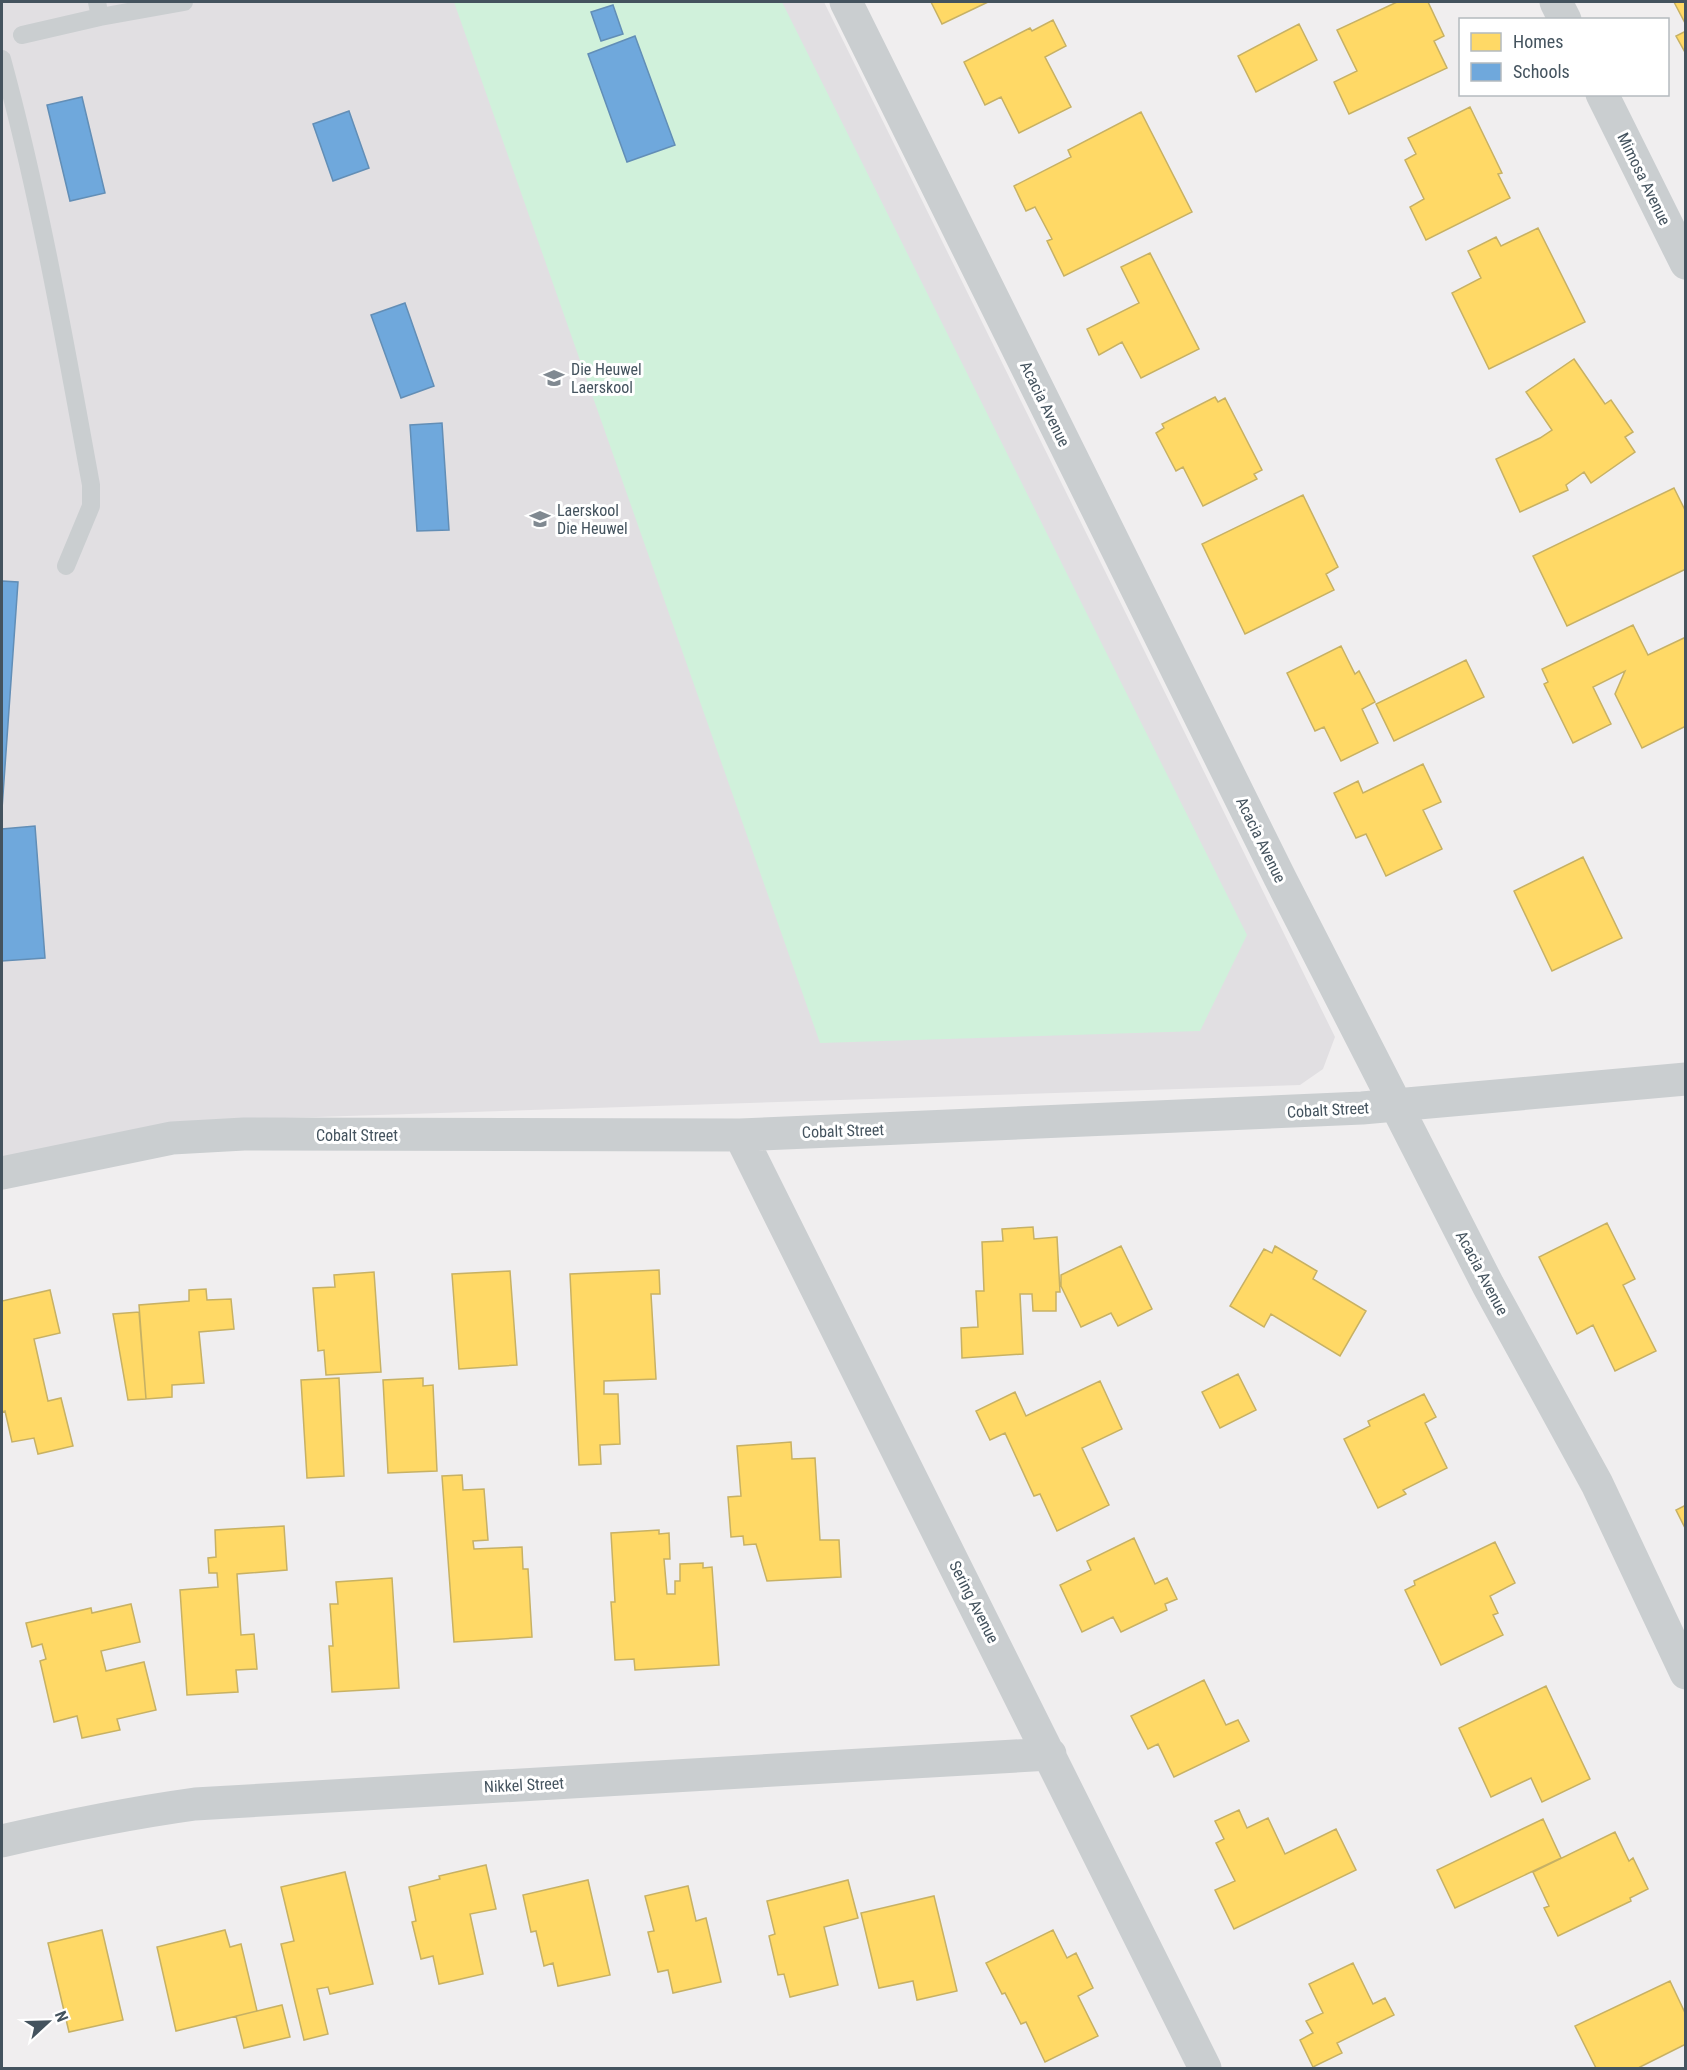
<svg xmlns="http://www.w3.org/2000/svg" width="1687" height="2070" viewBox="0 0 1687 2070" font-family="'Roboto Condensed',sans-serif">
  <rect width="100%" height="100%" fill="#f0eeef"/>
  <path fill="#e1dfe2" d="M2 2H824L1335 1037 1323 1069 1300 1085 194 1121 2 1165Z"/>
  <path fill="#d0f1db" d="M454 2H782L1247 935 1200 1031 820 1043Z"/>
  <path fill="#ffd966" stroke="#c7b164" stroke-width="1.5" d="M931 2H988L942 24Z
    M1397 2H1428L1444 36 1434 41 1447 68 1349 114 1334 82 1357 71 1337 30Z
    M1674 2H1686V25Z
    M1053 20 1066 46 1045 57 1071 107 1019 133 1001 97 985 105 964 62 1030 28 1032 31Z
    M1299 24 1317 60 1256 92 1238 56Z
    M1686 31V54L1676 36Z
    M1470 107 1502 173 1498 174 1510 198 1426 240 1410 207 1424 199 1405 160 1416 154 1408 138Z
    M1141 112 1192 212 1064 276 1047 241 1052 239 1035 207 1026 211 1014 186 1071 157 1068 150Z
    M1538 228 1585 322 1489 369 1452 293 1481 278 1468 251 1496 237 1501 246Z
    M1150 253 1199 349 1141 378 1122 342 1099 355 1087 329 1139 303 1121 267Z
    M1574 359 1605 404 1611 400 1633 432 1625 437 1635 452 1591 483 1584 472 1566 485 1568 490 1520 512 1496 459 1540 438 1552 430 1526 392Z
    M1215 397 1218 402 1225 398 1262 470 1254 474 1257 479 1203 506 1183 467 1176 471 1156 433 1164 428 1162 424Z
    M1674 488 1686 512V569L1567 626 1533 556Z
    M1303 495 1338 567 1326 574 1334 590 1245 634 1202 544Z
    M1633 625 1648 655 1686 637V726L1642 748 1615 694 1625 671 1593 687 1611 724 1573 743 1544 684 1548 682 1542 669Z
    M1341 646 1355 674 1359 671 1375 702 1362 709 1378 743 1341 761 1324 727 1315 731 1287 673Z
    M1466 660 1484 697 1394 741 1376 704Z
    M1423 764 1441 802 1423 810 1442 849 1386 876 1366 834 1356 838 1334 793 1358 781 1363 793Z
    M1583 857 1622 938 1552 971 1514 891Z
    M1607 1223 1635 1279 1623 1285 1656 1351 1615 1371 1593 1325 1577 1334 1539 1257Z
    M1033 1227 1034 1239 1057 1237 1060 1292H1056V1311H1033L1032 1294H1020L1023 1354 962 1358 961 1328 978 1327 976 1291H984L982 1242 1003 1241 1002 1229Z
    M1121 1246 1152 1309 1118 1326 1111 1313 1081 1327 1061 1286V1275Z
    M1275 1246 1317 1271 1313 1279 1366 1311 1340 1356 1271 1314 1264 1327 1230 1306 1264 1249 1272 1253Z
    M659 1270 660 1294H651L656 1379 604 1381V1394H618L620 1444 600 1445 601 1464 579 1465 570 1274Z
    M510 1271 517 1365 459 1369 452 1274Z
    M374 1272 381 1372 326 1375 324 1350 318 1351 313 1288 335 1287 334 1275Z
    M206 1289 207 1300 231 1299 234 1329 199 1332 204 1383 172 1385V1397L146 1399 139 1305 189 1301V1290Z
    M50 1290 60 1333 34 1339 48 1401 61 1398 73 1446 38 1454 34 1438 12 1442 5 1411 2 1412V1301Z
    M139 1312 146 1399 128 1400 113 1314Z
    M1238 1374 1256 1410 1220 1428 1202 1392Z
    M339 1378 344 1476 307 1478 301 1380Z
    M423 1378V1386L433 1385 437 1471 388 1473 383 1380Z
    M1100 1381 1122 1429 1082 1448 1109 1505 1057 1531 1040 1494 1034 1496 1005 1433 990 1440 976 1411 1015 1392 1026 1416Z
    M1424 1394 1436 1417 1425 1423 1447 1468 1403 1490 1406 1494 1378 1508 1344 1439 1370 1426 1368 1421Z
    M791 1442 792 1459 815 1458 820 1540H839L841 1577 767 1581 756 1544 744 1545 743 1536 731 1537 728 1497 741 1496 737 1446Z
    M462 1475 463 1490 484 1489 488 1540 473 1541 474 1549 522 1547 523 1569H528L532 1637 454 1642 442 1476Z
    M1686 1505V1530L1676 1510Z
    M284 1526 287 1570 237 1574 241 1635 254 1634 257 1669 236 1670 238 1692 187 1695 180 1590 218 1587 217 1573H209L208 1558 216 1557 215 1530Z
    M659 1530V1534L669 1533 670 1559H664L667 1594H675V1581H680V1564L703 1563V1568L712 1567 719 1665 635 1670 634 1659 615 1660 611 1602H615L611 1533Z
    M1134 1538 1155 1584 1167 1578 1177 1599 1165 1604 1167 1610 1121 1632 1113 1617 1082 1632 1060 1585 1091 1570 1087 1561Z
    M1495 1542 1515 1583 1490 1596 1498 1613 1493 1615 1503 1635 1441 1665 1405 1590 1415 1585 1414 1581Z
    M392 1578 399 1688 332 1692 329 1646H333L330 1604H338L336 1582Z
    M131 1604 140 1642 101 1651 106 1671 144 1662 156 1710 117 1719 120 1730 82 1738 77 1716 54 1722 40 1661 46 1659 42 1644 32 1647 26 1623 91 1608 92 1613Z
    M1204 1680 1226 1725 1238 1720 1249 1741 1174 1777 1158 1744 1148 1749 1131 1716Z
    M1546 1686 1590 1779 1542 1802 1531 1778 1491 1797 1459 1728Z
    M1239 1810 1247 1828 1268 1818 1285 1854 1336 1829 1356 1870 1234 1929 1215 1890 1235 1881 1216 1843 1224 1839 1215 1821Z
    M1543 1819 1561 1858 1455 1908 1437 1870Z
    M1615 1832 1629 1861 1633 1858 1648 1889 1630 1898 1631 1901 1558 1936 1544 1908 1549 1906 1533 1872Z
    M486 1865 496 1909 470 1914 483 1974 439 1984 433 1956 421 1959 412 1922 416 1921 409 1887 440 1879 439 1876Z
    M345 1872 373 1984 330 1994 328 1987 317 1989 328 2034 304 2040 281 1944 294 1941 281 1887Z
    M588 1880 610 1975 558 1986 553 1963 544 1966 536 1931 531 1932 523 1895Z
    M848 1880 858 1918 824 1927 838 1985 790 1997 784 1974 778 1975 769 1936 775 1934 767 1901Z
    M688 1886 696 1921 706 1918 721 1982 673 1993 668 1970 658 1972 648 1932 654 1931 645 1896Z
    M934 1896 957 1991 917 2000 913 1981 879 1988 861 1913Z
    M102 1930 123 2020 69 2032 48 1943Z
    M225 1930 230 1947 241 1944 257 2011 176 2031 157 1947Z
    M1053 1930 1067 1958 1076 1953 1093 1988 1078 1996 1098 2036 1045 2062 1026 2022 1021 2024 1005 1993 1002 1994 986 1963Z
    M1353 1963 1373 2004 1385 1998 1394 2015 1337 2043 1342 2053 1313 2067 1300 2040 1313 2033 1306 2021 1323 2013 1309 1984Z
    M1670 1981 1686 2015V2044L1640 2067 1641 2068H1596L1575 2026Z
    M282 2005 290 2037 244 2048 236 2016Z"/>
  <path fill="#6fa8dc" stroke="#628eb6" stroke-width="1.5" d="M613 5 623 34 601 41 591 12Z
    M635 36 675 145 627 162 588 54Z
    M82 97 105 193 70 201 47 105Z
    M349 111 369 168 333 181 313 124Z
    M405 303 434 386 401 398 371 315Z
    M442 423 449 530 417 531 410 425Z
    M2 581 18 582 2 809Z
    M35 826 45 958 2 961V829Z"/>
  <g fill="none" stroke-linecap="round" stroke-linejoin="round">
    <path stroke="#caced0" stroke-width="18" d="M97 2 100 17 184 2
      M22 35 100 17
      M2 59C40 198 65 343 91 485V506L66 566"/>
    <path stroke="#caced0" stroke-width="33" d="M846 2 1280 878 1488 1285 1597 1484 1686 1673
      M1556 2 1565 20
      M1602 94 1686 263
      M740 1135 1205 2068
      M2 1173 172 1138 244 1134 740 1135 1362 1108 1686 1079
      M2 1841C66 1826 130 1813 195 1804L1050 1754"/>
  </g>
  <defs>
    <g id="school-bare" transform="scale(1.62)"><path d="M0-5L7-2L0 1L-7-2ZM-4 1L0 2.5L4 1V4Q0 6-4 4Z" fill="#808991" stroke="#fff" stroke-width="2.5" paint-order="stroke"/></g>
  </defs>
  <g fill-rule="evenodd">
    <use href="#school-bare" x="554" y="378"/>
    <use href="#school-bare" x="540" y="519"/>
  </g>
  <g text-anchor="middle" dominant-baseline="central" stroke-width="6" stroke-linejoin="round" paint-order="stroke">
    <g font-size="16" fill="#44535e" stroke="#fff">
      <text transform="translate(1644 179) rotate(64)">Mimosa Avenue</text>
      <text transform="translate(1045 404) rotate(64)">Acacia Avenue</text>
      <text transform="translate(1261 840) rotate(64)">Acacia Avenue</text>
      <text transform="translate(1328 1110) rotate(-3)">Cobalt Street</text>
      <text transform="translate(843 1131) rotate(-2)">Cobalt Street</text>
      <text x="357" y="1135">Cobalt Street</text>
      <text transform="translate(1482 1273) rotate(62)">Acacia Avenue</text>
      <text transform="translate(974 1602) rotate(63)">Sering Avenue</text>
      <text transform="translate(524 1785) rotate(-3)">Nikkel Street</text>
    </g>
    <g font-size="16" fill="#44535e" stroke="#fff" text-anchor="start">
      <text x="571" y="369">Die Heuwel<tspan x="571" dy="18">Laerskool</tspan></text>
      <text x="557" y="510">Laerskool<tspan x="557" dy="18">Die Heuwel</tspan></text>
    </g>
  </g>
  <rect width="1687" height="2070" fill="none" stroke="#44535e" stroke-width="6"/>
  <rect x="1459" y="18" width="210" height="78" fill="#ffffff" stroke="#b4babf" stroke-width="1.5"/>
  <rect x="1471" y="33" width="30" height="18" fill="#ffd966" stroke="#b4babf" stroke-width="1.5"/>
  <text x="1513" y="48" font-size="18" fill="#44535e">Homes</text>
  <rect x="1471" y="63" width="30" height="18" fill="#6fa8dc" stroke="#b4babf" stroke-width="1.5"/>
  <text x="1513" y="78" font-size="18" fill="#44535e">Schools</text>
  <g transform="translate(48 2022) rotate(68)" stroke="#ffffff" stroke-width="4.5" paint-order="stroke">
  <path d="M0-4.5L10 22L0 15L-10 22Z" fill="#44535e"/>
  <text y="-9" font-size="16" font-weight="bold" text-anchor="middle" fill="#44535e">N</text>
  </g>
</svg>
